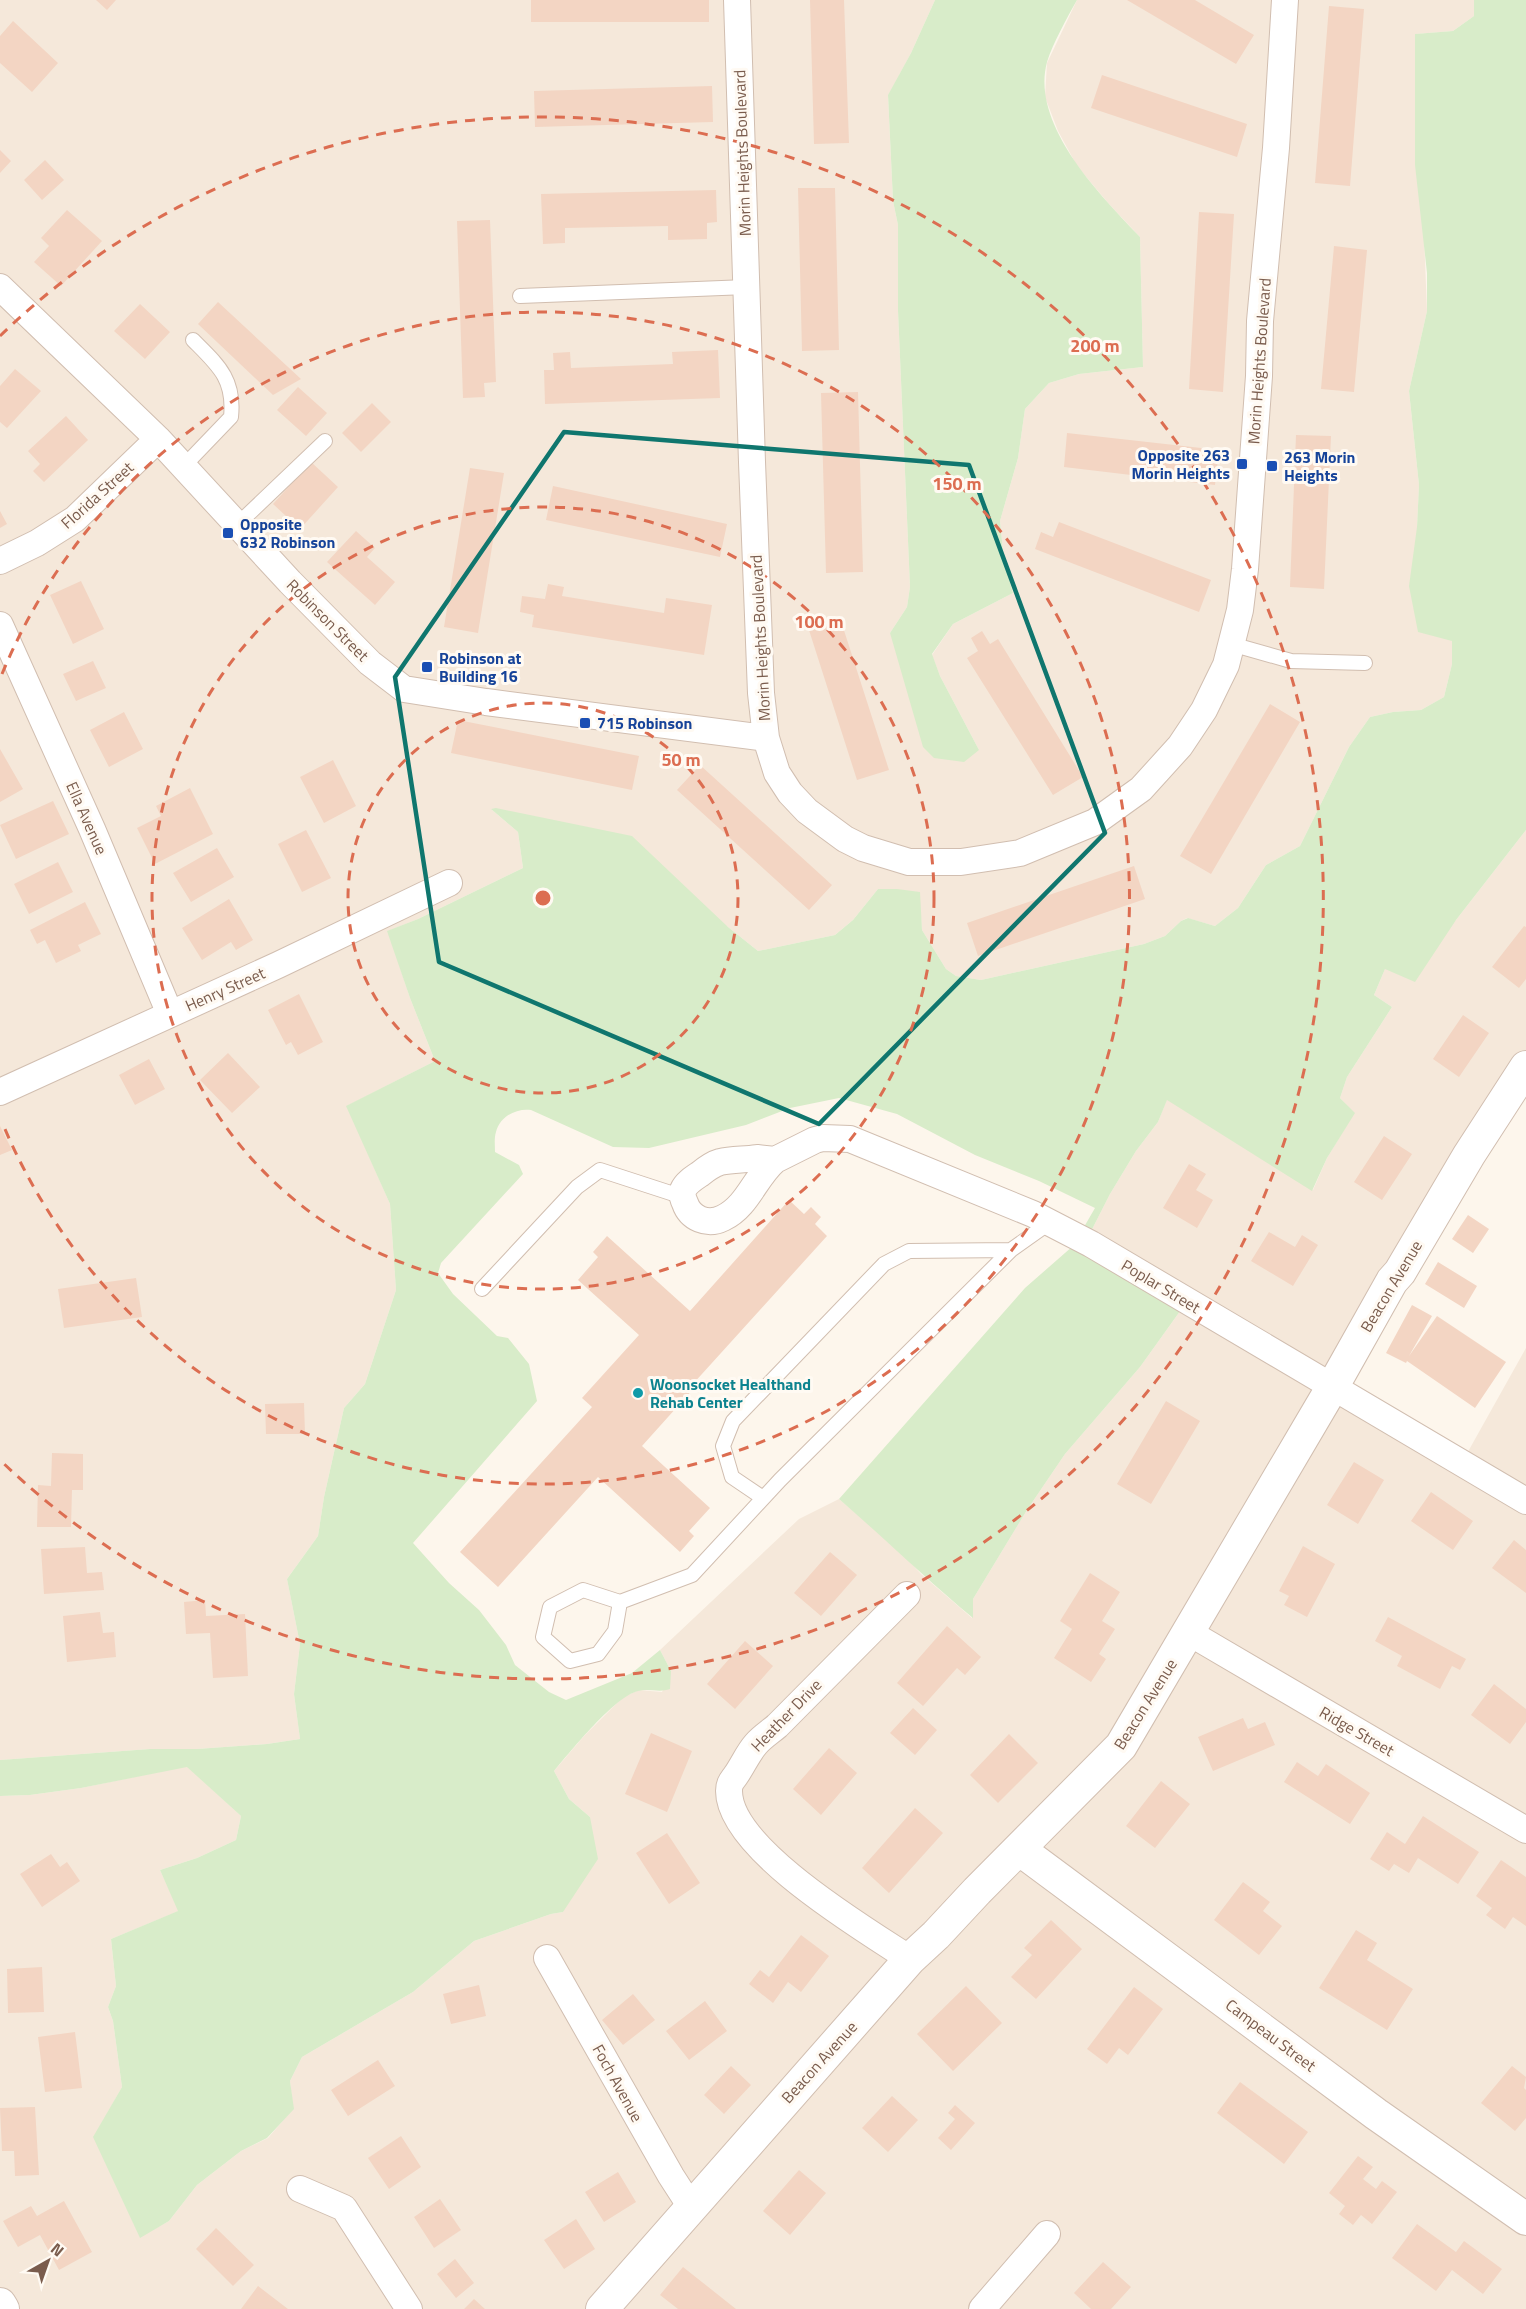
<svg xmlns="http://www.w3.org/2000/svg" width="1526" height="2309" viewBox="0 0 1526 2309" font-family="'Titillium Web',sans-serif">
  <rect width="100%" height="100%" fill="#fdf6ec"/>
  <path fill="#f5e8da" d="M0 0H935L911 53 888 96 893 201 898 225V311L910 587 907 607 890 633 979 750 940 676 932 655 953 624 1013 593 1004 561 1000 521 1018 458 1025 409 1049 383 1079 374 1143 367 1140 237 1109 204 1077 166 1058 131 1045 97 1047 63 1077 0H1474V16L1453 31 1416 34 1427 311 1409 391 1419 485 1417 527 1452 641V664L1444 697 1421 710 1393 712 1370 717 1349 747 1300 846 1266 865 1238 908 1215 926 1187 918 1181 921 1165 936 1144 944 981 980 956 976 946 969 922 930 921 918 878 889 853 920 835 935 758 951 728 927 491 809 518 832 523 868 418 919 388 931 410 998 435 1061 347 1106 390 1204 396 1290 365 1384 344 1408 324 1497 318 1536 287 1579 300 1644 294 1694 300 1739 267 1744 197 1749H150L0 1760Z
    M1526 830V1063L1337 1377 1465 1457 1526 1348V2309H0V1796L30 1795 81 1788 187 1766 241 1816 236 1840 197 1858 160 1870 179 1911 111 1939 116 1986 108 2007 113 2021 122 2087 94 2137 140 2237 169 2221 197 2185 241 2151 268 2138 293 2109 290 2081 302 2057 413 1992 474 1941 551 1914 563 1912 590 1817 569 1799 554 1771 584 1736 623 1697 639 1690 662 1692 671 1671 660 1650 799 1519 839 1499 902 1553 921 1574 972 1618 973 1599 1027 1510 1065 1454 1140 1367 1183 1307 1082 1249 1110 1194 1136 1151 1158 1122 1167 1099 1313 1190 1327 1158 1354 1113 1340 1098 1347 1077 1392 1007 1374 995 1385 969 1456 920Z"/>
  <path fill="#d8ecc9" d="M935 0H1077C1067 18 1053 43 1047 62 1030 125 1101 196 1140 237L1143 367 1079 374 1049 383 1025 409 1018 458 1000 521 1004 561 1013 593 953 624 932 654 940 676 979 750 964 762 934 758 923 747 890 633 907 607 910 587 898 311V225L893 201 888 95 911 53Z
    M1474 0H1526V830L1456 920 1415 982 1385 969 1374 995 1392 1007 1347 1077 1340 1098 1355 1113 1327 1158 1312 1191 1167 1100 1158 1122 1136 1151 1110 1194 1082 1249 1183 1307 1140 1367 1065 1454 1027 1510 973 1599V1618C927 1580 884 1538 839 1499L1025 1288 1073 1246 1095 1208 1039 1181 975 1155 897 1114 839 1098 790 1108 746 1125 649 1148 613 1147 531 1110C517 1108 500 1116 496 1132 494 1138 495 1146 495 1152L519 1165 523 1174 441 1263 438 1273 453 1294 497 1336 508 1338 529 1364 537 1401 413 1543 449 1583 479 1610 506 1645 515 1665 549 1692 566 1700 632 1673 660 1650 671 1671 670 1689C659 1693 649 1688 638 1691 614 1697 572 1750 554 1771L569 1799 590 1817 598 1859 563 1912 551 1914 474 1941 413 1992 302 2057 290 2081 294 2109 267 2138 241 2151 197 2185 169 2221 140 2238 93 2137 122 2087 113 2021 108 2007 116 1986 111 1939 178 1911 160 1870 197 1858 236 1840 241 1816 187 1767 81 1788 30 1795 0 1796V1760L150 1749H197L267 1744 300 1739 294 1694 300 1644 287 1579 318 1536 324 1497 344 1408 365 1384 396 1290 390 1204 346 1106 435 1061 410 998 387 931 418 919 523 868 518 832 491 809 496 808 632 836 728 927 758 951 835 935 853 920 878 889H897L920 892 922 930 946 969 956 976 981 980 1144 944 1165 936 1181 921 1188 918 1215 926 1238 908 1266 865 1300 846 1349 747 1370 717 1393 712 1421 710 1444 697 1452 664V641L1418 632 1409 586 1417 527 1419 485 1409 391 1427 311V273L1415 165V34L1453 31 1474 16Z"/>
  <path fill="#f3d5c3" d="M96 0H116L107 10Z
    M531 0H709V22H531Z
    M810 0H844L849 143 814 144Z
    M1127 0H1195L1254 35 1236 64Z
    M1329 6 1364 9 1350 186 1315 183Z
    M13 21 58 63 32 92 0 63V36Z
    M1102 75 1247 124 1237 157 1091 108Z
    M712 86 713 122 535 127 534 91Z
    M0 150 11 161 0 173Z
    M45 160 64 180 42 200 24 180Z
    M798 188H835L839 350 802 351Z
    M716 190 717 222 707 223V239L668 240V226L565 228V243L543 244 541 194Z
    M67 210 102 241 61 286 34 262 49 246 41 238Z
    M1199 212 1234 214 1223 392 1189 389Z
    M490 220 496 382 484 383 485 397 463 398 457 221Z
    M1334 246 1367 250 1354 392 1321 389Z
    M218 302 301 379 273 395 198 324Z
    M140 304 170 332 145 359 114 331Z
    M718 350 720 398 545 404 544 370H554L553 353 570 352 571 368 673 364 672 352Z
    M15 369 41 391 7 428 0 422V386Z
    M298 387 327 413 306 436 277 410Z
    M858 392 863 572 826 573 821 393Z
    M372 403 391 422 361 452 342 433Z
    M66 416 88 440 44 482 33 471 40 464 28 451Z
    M1067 433 1219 450 1215 485 1064 467Z
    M1296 435 1331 436 1324 589 1290 587Z
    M311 462 338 487 300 529 273 504Z
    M470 468 504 473 478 633 444 627Z
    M553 486 727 524 720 557 546 520Z
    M0 511 7 524 0 528Z
    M1059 522 1211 580 1199 612 1035 549 1041 532 1053 537Z
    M356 531 375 548 367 557 395 582 375 605 327 562Z
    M81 581 104 629 73 644 50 595Z
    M548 584 564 587 562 596 664 613 666 598 712 605 704 655 532 627 534 615 520 612 522 596 545 599Z
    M840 618 889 770 857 780 808 627Z
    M982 631 990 644 998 639 1083 777 1053 795 967 658 978 651 971 638Z
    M93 661 106 688 76 701 63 674Z
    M1270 704 1300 722 1211 874 1180 856Z
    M124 712 143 749 109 767 90 730Z
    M458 720 639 756 632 790 451 753Z
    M0 749 23 789 0 802Z
    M333 760 356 806 324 823 300 777Z
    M700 765 832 885 809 910 677 790Z
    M190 788 213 834 155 864 137 828 161 816 156 806Z
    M53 801 69 834 16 859 0 825Z
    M306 830 331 878 302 892 278 844Z
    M217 848 234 877 191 902 173 873Z
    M58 862 73 892 29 914 14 884Z
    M1134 866 1145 899 978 956 967 923Z
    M229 899 253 940 236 950 231 942 202 960 182 928Z
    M85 902 101 934 78 945 81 951 56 963 45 940 37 944 30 930Z
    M1524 926 1526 927V979L1519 988 1492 967Z
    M299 994 323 1042 298 1055 291 1042 286 1045 268 1010Z
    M1463 1015 1489 1033 1459 1077 1433 1059Z
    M228 1053 260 1087 232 1113 200 1080Z
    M149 1059 165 1089 135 1105 119 1075Z
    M0 1126 12 1150 0 1155Z
    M1384 1136 1412 1154 1382 1200 1354 1182Z
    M1189 1164 1206 1174 1196 1190 1213 1200 1197 1228 1163 1208Z
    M789 1200 804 1214 811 1207 821 1217 815 1224 827 1236 692 1385 695 1387 642 1446 710 1508 689 1531 694 1536 680 1552 598 1477 498 1587 460 1552 592 1407 582 1398 639 1335 578 1280 598 1257 593 1252 607 1236 690 1311Z
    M1468 1215 1489 1229 1473 1253 1452 1239Z
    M1269 1232 1295 1247 1302 1235 1318 1245 1293 1286 1251 1261Z
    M1438 1262 1477 1286 1464 1308 1425 1284Z
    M136 1278 142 1317 64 1328 58 1289Z
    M1412 1305 1432 1316 1409 1356 1437 1316 1506 1362 1475 1408 1407 1361 1406 1363 1386 1353Z
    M1166 1401 1200 1421 1151 1504 1117 1484Z
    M304 1403 305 1434H266L265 1404Z
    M52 1453 83 1454V1490H72L71 1527H37L38 1485 51 1486Z
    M1354 1462 1384 1480 1358 1524 1327 1505Z
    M1431 1492 1473 1521 1453 1550 1411 1521Z
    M1514 1540 1526 1550V1593L1492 1568Z
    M1303 1546 1335 1564 1307 1617 1284 1605 1289 1596 1279 1591Z
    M85 1547 87 1573 102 1572 104 1590 44 1594 41 1549Z
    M830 1552 857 1575 821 1616 794 1593Z
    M1090 1573 1120 1592 1102 1621 1115 1629 1099 1654 1106 1659 1091 1682 1054 1658 1072 1629 1060 1621Z
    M205 1600 206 1616 245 1614 248 1676 213 1678 210 1633 186 1634 184 1602Z
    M100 1612 103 1633 114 1632 116 1657 67 1662 63 1616Z
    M1388 1617 1466 1659 1460 1670 1452 1666 1440 1689 1397 1666 1402 1656 1375 1641Z
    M947 1626 981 1657 965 1675 957 1668 923 1706 897 1683Z
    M745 1641 773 1666 735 1709 707 1684Z
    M1494 1684 1526 1709V1722L1510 1744 1471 1715Z
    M913 1708 937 1730 915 1755 890 1733Z
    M1243 1718 1248 1729 1265 1722 1275 1745 1213 1771 1198 1737Z
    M651 1733 692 1751 667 1812 625 1794Z
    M1009 1734 1038 1763 998 1803 970 1775Z
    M829 1748 857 1773 821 1815 793 1789Z
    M1297 1762 1318 1776 1326 1764 1370 1793 1350 1824 1284 1782Z
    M1161 1781 1190 1804 1155 1848 1126 1826Z
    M915 1808 943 1833 889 1893 862 1868Z
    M1423 1816 1479 1852 1458 1884 1418 1858 1409 1873 1394 1864 1389 1871 1370 1859 1387 1832 1405 1844Z
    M667 1833 700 1883 669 1904 636 1853Z
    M51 1854 60 1867 67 1862 80 1881 42 1907 20 1874Z
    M1501 1860 1526 1877V1926L1513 1917 1505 1929 1486 1915 1492 1908 1476 1896Z
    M1243 1882 1270 1902 1263 1911 1282 1926 1259 1955 1214 1920Z
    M1051 1920 1082 1949 1036 1999 1011 1977 1032 1955 1024 1948Z
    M1356 1930 1377 1943 1367 1960 1413 1989 1387 2030 1319 1988Z
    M801 1935 829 1956 801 1992 788 1982 773 2003 749 1984 760 1970 769 1977Z
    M42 1967 44 2012 8 2013 7 1969Z
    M479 1985 486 2016 451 2024 443 1994Z
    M966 1986 1002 2023 953 2071 917 2034Z
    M1134 1987 1163 2009 1128 2055 1119 2048 1107 2064 1087 2049Z
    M633 1994 655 2020 623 2045 602 2020Z
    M705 2001 727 2031 689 2060 666 2031Z
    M75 2032 82 2088 45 2092 38 2037Z
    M378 2060 395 2086 348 2116 331 2090Z
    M731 2066 751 2085 724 2114 704 2095Z
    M1512 2066 1526 2077 1524 2088 1526 2090V2118L1515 2131 1481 2103Z
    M1240 2082 1308 2132 1284 2164 1217 2113Z
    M892 2096 918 2120 888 2152 862 2128Z
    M955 2105 975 2123 951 2150 938 2138 955 2119 948 2113Z
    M35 2107 39 2175 15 2176 14 2151H2L0 2108Z
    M401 2136 421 2167 389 2189 368 2158Z
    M1358 2156 1373 2167 1363 2179 1376 2189 1382 2181 1397 2192 1372 2224 1361 2215 1353 2225 1339 2214 1345 2206 1329 2193Z
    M799 2170 826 2193 790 2235 763 2211Z
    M618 2172 636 2202 604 2222 585 2192Z
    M440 2199 461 2230 434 2248 414 2217Z
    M64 2201 92 2252 59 2270 40 2235 18 2247 3 2221 31 2206 37 2216Z
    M576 2219 595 2249 564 2269 544 2240Z
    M1417 2224 1456 2252 1464 2241 1502 2269 1483 2294 1452 2270 1436 2291 1392 2258Z
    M216 2228 254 2265 233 2286 196 2249Z
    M455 2259 474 2283 456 2298 437 2274Z
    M1103 2262 1131 2287 1111 2309H1091L1074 2293Z
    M683 2267 736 2309H678L660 2295Z
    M258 2286 288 2309H241Z
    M474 2299 485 2309H464Z"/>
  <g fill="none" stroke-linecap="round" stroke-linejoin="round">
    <g stroke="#d1beb0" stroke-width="16">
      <path id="service" d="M520 296 747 287
        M183 467 231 417C235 379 218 365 193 340
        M237 525 325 441
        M1231 644 1291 661 1365 663
        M482 1289 577 1187 600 1170 683 1197
        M763 1498 732 1477 723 1446 733 1421 884 1264 909 1251 1011 1250
        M620 1602 615 1631 598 1654 570 1661 543 1637 550 1607 583 1590 620 1602 692 1575 780 1480 1011 1250 1049 1223"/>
    </g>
    <g stroke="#d1beb0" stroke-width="28">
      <path id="minor" d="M737 0 752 462 761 693 766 738 777 773 790 793 807 811 845 839 863 848 909 862H961L1020 853 1095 822 1141 789 1180 746 1204 710 1226 665 1240 610 1245 569 1259 376 1260 321 1276 148 1285 0
        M0 287 158 439 290 582 370 663 404 689 486 702 766 738
        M0 561 37 543 75 519 158 439
        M0 625 92 829 170 1014
        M0 1092 278 965 449 883
        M757 1158 775 1160C755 1177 748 1206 723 1218 707 1226 690 1218 685 1203 683 1199 682 1194 683 1190 686 1183 694 1178 700 1174 706 1169 713 1164 720 1162 732 1159 745 1160 757 1158Z
        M775 1160 815 1140 823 1138 850 1139 1033 1214 1091 1244 1526 1501
        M907 1595 777 1726C770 1732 762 1737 756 1744 748 1753 743 1765 736 1775 732 1781 729 1783 729 1791 729 1849 866 1930 910 1959
        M1188 1632 1526 1830
        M547 1958 671 2176 691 2207
        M300 2189 344 2208 409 2309
        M982 2309 1047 2234"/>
    </g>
    <g stroke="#d1beb0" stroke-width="34">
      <path id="tertiary" d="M1019 1849 1376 2114 1526 2219
        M0 2304 3 2309
        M602 2309 910 1959 936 1935 977 1891 1121 1746 1333 1386 1392 1281 1400 1272 1469 1155 1526 1067"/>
    </g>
    <use href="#service" stroke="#fff" stroke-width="14"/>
    <use href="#minor" stroke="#fff" stroke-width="26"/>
    <use href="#tertiary" stroke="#fff" stroke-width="32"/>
  </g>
  <path fill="none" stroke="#0f766e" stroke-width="4.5" stroke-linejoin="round" d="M564 432 969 465 1105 833 819 1124 439 962 395 677Z"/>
  <g fill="none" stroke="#dc6d51" stroke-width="3" stroke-dasharray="10 8">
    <circle cx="543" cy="898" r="195"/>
    <circle cx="543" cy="898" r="391"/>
    <path d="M2 674A586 586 0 1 1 2 1122"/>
    <path d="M0 336A781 781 0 1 1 0 1460"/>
  </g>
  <g fill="#1a4fb4" stroke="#fffaf3" stroke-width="2">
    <rect x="1236" y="458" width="12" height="12" rx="3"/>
    <rect x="1266" y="460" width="12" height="12" rx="3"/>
    <rect x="222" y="527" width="12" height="12" rx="3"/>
    <rect x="421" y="661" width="12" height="12" rx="3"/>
    <rect x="579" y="717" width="12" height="12" rx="3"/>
  </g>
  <circle fill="#0f9aa8" stroke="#fffaf3" stroke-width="2" cx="638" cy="1393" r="6"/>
  <g text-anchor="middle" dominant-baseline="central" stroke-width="6" stroke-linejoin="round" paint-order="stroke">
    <g font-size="16" fill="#7a5c4d" stroke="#fffaf3">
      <text transform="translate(742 153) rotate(-92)">Morin Heights Boulevard</text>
      <text transform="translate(1259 361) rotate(-86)">Morin Heights Boulevard</text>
      <text transform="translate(97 495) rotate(-42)">Florida Street</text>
      <text transform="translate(328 620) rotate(45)">Robinson Street</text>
      <text transform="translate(760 638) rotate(-93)">Morin Heights Boulevard</text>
      <text transform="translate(87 818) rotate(66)">Ella Avenue</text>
      <text transform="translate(225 989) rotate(-24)">Henry Street</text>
      <text transform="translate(1161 1286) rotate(31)">Poplar Street</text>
      <text transform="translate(1391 1286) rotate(-59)">Beacon Avenue</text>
      <text transform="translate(1145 1704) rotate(-58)">Beacon Avenue</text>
      <text transform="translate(786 1715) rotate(-46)">Heather Drive</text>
      <text transform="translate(1357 1731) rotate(30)">Ridge Street</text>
      <text transform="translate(1271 2035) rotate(37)">Campeau Street</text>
      <text transform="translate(819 2062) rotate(-48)">Beacon Avenue</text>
      <text transform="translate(618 2083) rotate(61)">Foch Avenue</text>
    </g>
    <g font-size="16" font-weight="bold" fill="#164399" stroke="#fffaf3" text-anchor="start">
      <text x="1230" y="455" text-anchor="end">Opposite 263<tspan x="1230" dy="18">Morin Heights</tspan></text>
      <text x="1284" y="457">263 Morin<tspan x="1284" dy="18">Heights</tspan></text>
      <text x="240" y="524">Opposite<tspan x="240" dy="18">632 Robinson</tspan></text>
      <text x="439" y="658">Robinson at<tspan x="439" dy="18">Building 16</tspan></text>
      <text x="597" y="723">715 Robinson</text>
    </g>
    <g font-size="16" font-weight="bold" fill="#0d838f" stroke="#fffaf3" text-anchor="start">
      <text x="650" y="1384">Woonsocket Healthand<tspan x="650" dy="18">Rehab Center</tspan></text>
    </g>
  </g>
  <circle cx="543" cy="898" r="9" fill="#dc6d51" stroke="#fffaf3" stroke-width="3"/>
  <g font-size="18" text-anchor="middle" font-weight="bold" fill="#dc6d51" stroke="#fffaf3" stroke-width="6" stroke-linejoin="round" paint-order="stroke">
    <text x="1095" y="352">200 m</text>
    <text x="957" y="490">150 m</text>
    <text x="819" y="628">100 m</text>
    <text x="681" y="766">50 m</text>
  </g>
  <g transform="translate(48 2261) rotate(40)" stroke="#fffaf3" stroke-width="4.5" paint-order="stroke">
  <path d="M0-4.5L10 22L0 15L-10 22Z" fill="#7a5c4d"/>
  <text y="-9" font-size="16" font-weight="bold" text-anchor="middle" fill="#7a5c4d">N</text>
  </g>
</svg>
